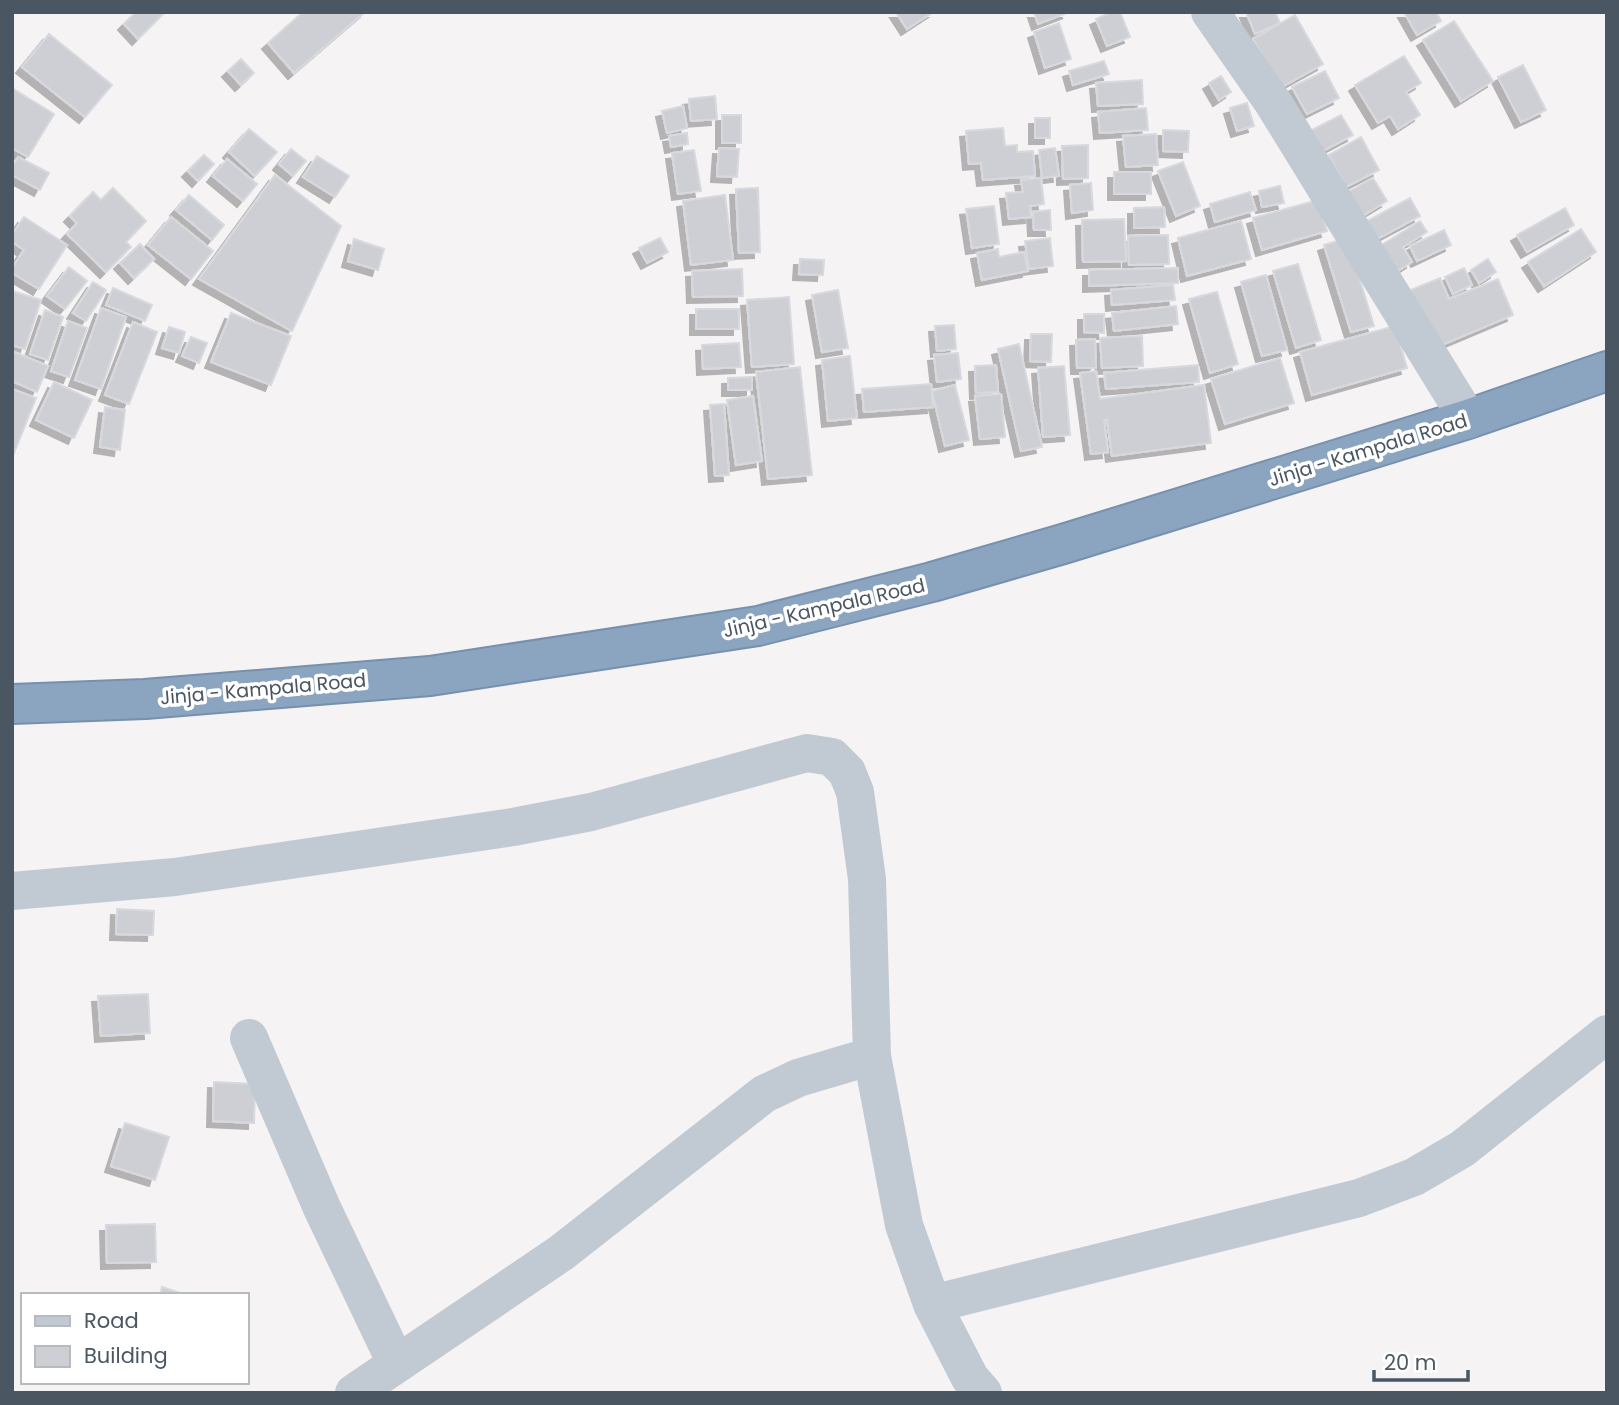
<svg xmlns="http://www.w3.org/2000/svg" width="1619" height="1405" viewBox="0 0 1619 1405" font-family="Poppins,sans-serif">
  <defs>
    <filter id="shadow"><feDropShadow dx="-6" dy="6" stdDeviation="0" flood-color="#0004"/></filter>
  </defs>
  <rect width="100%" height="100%" fill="#f5f3f3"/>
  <path fill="#cdcfd5" stroke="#d7d9de" stroke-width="2" filter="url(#shadow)" d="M136 12H163L164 13 138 39 124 24Z
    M303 12H365L294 73 268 43Z
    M896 12H933L907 29Z
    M1034 12H1069L1038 24Z
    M1112 12H1120L1130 37 1107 46 1096 19Z
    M1246 12H1275L1280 23 1255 34Z
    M1404 12H1436L1441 21 1417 35Z
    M1295 15 1323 64 1280 88 1253 39Z
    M1454 21 1493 81 1461 101 1423 40Z
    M1059 23 1071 59 1045 68 1034 32Z
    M49 34 112 85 85 117 22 67Z
    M1404 56 1421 83 1406 92 1420 115 1398 129 1390 116 1378 123 1355 85Z
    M241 59 254 73 241 85 228 71Z
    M1104 61 1109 74 1073 85 1069 71Z
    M1523 65 1546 110 1521 122 1498 77Z
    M1325 71 1339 98 1307 114 1292 87Z
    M1221 76 1231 92 1219 100 1209 83Z
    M1142 80 1143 104 1098 106 1096 83Z
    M12 88 54 114 28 157 12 148Z
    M715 96 717 119 691 121 689 99Z
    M1247 103 1254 126 1237 131 1230 108Z
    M683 106 687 128 667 133 662 111Z
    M1146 108 1148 130 1100 133 1098 112Z
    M722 115H741V143H722Z
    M1341 115 1353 135 1321 152 1310 131Z
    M1035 118H1050V138H1035Z
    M1003 128 1005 146 1017 145V152L1033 151 1035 176 983 180 981 163 969 164 966 131Z
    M249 129 277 152 255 176 229 152Z
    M1163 130 1189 131 1188 152 1163 151Z
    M687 133 688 144 671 147 669 136Z
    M1156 134 1158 165 1126 167 1123 136Z
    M1361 137 1379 170 1346 187 1329 155Z
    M1088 145V178L1063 179 1062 146Z
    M719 148 739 149 737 177 717 176Z
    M1055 148 1059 176 1042 178 1039 150Z
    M291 149 306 161 293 176 279 164Z
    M694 150 701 191 678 194 672 153Z
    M204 155 214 164 198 181 188 171Z
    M317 156 349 176 335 197 303 177Z
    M18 157 49 173 40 190 12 175V167Z
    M227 159 257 184 243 201 213 176Z
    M1183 162 1200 206 1176 216 1158 171Z
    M1114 172H1151V194H1114Z
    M275 175 341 226 292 331 199 279Z
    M1041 178 1044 204 1030 206 1031 217 1009 219 1006 193 1023 192 1021 180Z
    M1373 178 1387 201 1356 220 1341 196Z
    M1091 183 1093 210 1072 213 1070 185Z
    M1280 186 1284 203 1262 207 1259 191Z
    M113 188 146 221 126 242 131 247 106 272 67 234 77 223 70 216 93 192 101 200Z
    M758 188 760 252 739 253 736 189Z
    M1250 192 1256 210 1215 222 1210 204Z
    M189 195 224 225 212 240 176 210Z
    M725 195 733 260 691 265 683 201Z
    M1410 198 1420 216 1366 245 1356 227Z
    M1318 200 1327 231 1262 250 1253 218Z
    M994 206 999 244 972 248 966 209Z
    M1164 207 1165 227 1134 228V208Z
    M1565 208 1574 225 1527 252 1517 235Z
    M1050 210 1051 230H1034L1033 212Z
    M24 217 67 245 39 289 12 273V268L24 250 12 242V235Z
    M171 217 213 251 191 279 148 245Z
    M1124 219 1126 261 1083 262 1082 220Z
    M1241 221 1251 259 1187 276 1178 238Z
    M1420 221 1427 232 1403 247 1412 262 1388 277 1372 251Z
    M1581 229 1596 252 1544 286 1528 262Z
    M1444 230 1451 245 1417 261 1410 246Z
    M1168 235 1169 264 1129 265 1128 236Z
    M660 238 668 252 647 263 639 248Z
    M1050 238 1053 266 1029 269 1025 241Z
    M1347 238 1374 326 1351 332 1324 245Z
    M354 239 384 249 378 270 348 261Z
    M140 244 154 259 134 278 120 263Z
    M998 249 999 257 1024 252 1028 271 982 280 977 253Z
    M800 259 824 260 823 275 799 274Z
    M1488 259 1496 272 1479 283 1471 270Z
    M1298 264 1321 340 1296 348 1273 271Z
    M69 267 87 281 65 309 47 296Z
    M1178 268V283L1089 286V270Z
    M1464 268 1472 285 1453 294 1445 277Z
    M742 269 743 296 693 297 692 271Z
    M1266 275 1287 350 1262 356 1241 282Z
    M1440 278 1449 299 1498 279 1513 315 1430 350 1406 292Z
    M93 282 106 290 86 321 73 313Z
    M1173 285 1175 300 1112 305 1111 290Z
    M113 288 152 305 145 321 106 305Z
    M838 290 848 348 822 352 812 295Z
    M12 291 41 300 25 349 12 345Z
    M1217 292 1238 364 1210 373 1189 299Z
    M789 297 794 364 752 367 747 300Z
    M1176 306 1178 324 1114 331 1112 313Z
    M101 308 126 317 101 389 75 380Z
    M696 309H739V329H696Z
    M45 310 63 317 48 360 30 354Z
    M231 313 291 336 271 385 211 362Z
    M1084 314H1104V333L1084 332Z
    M68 321 87 328 69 377 51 371Z
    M133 322 157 332 129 404 105 395Z
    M954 325 956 349 937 351 935 326Z
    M1395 326 1407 368 1312 395 1300 352Z
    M169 327 185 332 179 353 162 348Z
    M1031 334H1052L1051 362 1030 361Z
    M1142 336 1143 366 1102 368 1100 338Z
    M191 337 207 343 199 363 182 356Z
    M1095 339 1096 368H1077L1076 340Z
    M739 343 741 367 703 369 702 345Z
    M1019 344 1042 447 1021 451 998 349Z
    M12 351 48 366 37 392 12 381Z
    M958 353 961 379 937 382 934 355Z
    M850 356 857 418 828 421 822 360Z
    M1280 358 1294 403 1225 424 1211 379Z
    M996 365 998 392 976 393 975 366Z
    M1198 365 1199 382 1106 389 1104 373Z
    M1064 366 1070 435 1043 437 1038 368Z
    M800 367 812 475 768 479 756 372Z
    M1096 371 1100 399 1204 385 1211 443 1112 456 1107 420H1104L1108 452 1091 454 1080 373Z
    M752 377V390H728V378Z
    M54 382 92 400 74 438 36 420Z
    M931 384 933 407 864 412 862 389Z
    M955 385 969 440 945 446 932 391Z
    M12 389 36 398 12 458Z
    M1001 394 1005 437 980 439 975 396Z
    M753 396 762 461 736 465 727 400Z
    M724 404 729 475 715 476 710 405Z
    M105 407 125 410 120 450 100 447Z
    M117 909 154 911 153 935 116 934Z
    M148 994 150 1033 101 1036 98 996Z
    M214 1082 255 1084 254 1123 213 1121Z
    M125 1123 169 1137 155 1180 111 1166Z
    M155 1224 156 1262 107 1263 106 1225Z
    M162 1287 186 1295H160Z"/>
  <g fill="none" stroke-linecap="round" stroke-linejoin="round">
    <g stroke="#7690ad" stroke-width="42">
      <path id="highway" d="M12 704 145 699 430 676 758 626 932 582 1063 544 1468 419 1607 371"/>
    </g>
    <path stroke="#c1cad2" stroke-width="38" d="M1210 12 1274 104 1468 419
      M12 891 175 877 513 827 591 812 807 753 832 757 847 772 855 792 867 879 872 1056 904 1225 932 1304 970 1378 983 1393
      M249 1038 322 1208 396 1363
      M932 1304 1359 1198 1414 1177 1462 1149 1607 1034
      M354 1393 561 1253 764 1094 798 1078 872 1056"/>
    <use href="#highway" stroke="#8ba5c1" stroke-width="38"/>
  </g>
  <g text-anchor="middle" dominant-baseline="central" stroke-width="7" stroke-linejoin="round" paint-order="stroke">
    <g font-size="19" fill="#4a5661" stroke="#fff">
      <text transform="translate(1368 450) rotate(-17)">Jinja - Kampala Road</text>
      <text transform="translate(824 608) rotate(-13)">Jinja - Kampala Road</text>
      <text transform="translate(263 689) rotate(-5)">Jinja - Kampala Road</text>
    </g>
  </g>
  <rect width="1619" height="1405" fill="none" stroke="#4a5661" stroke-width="28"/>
  <rect x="21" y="1293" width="228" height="91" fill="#ffffff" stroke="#b7bbc0" stroke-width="2"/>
  <rect x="35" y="1316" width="35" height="10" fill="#c1cad2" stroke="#b7bbc0" stroke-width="2"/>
  <text x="84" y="1328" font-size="21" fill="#4a5661">Road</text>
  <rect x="35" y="1346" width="35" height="21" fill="#cdcfd5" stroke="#b7bbc0" stroke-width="2"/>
  <text x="84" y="1363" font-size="21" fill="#4a5661">Building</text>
  <path d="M1374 1370v10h94v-10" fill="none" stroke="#4a5661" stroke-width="3.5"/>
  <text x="1384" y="1370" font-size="21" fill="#4a5661" stroke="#ffffff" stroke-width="5" paint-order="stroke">20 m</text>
</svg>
